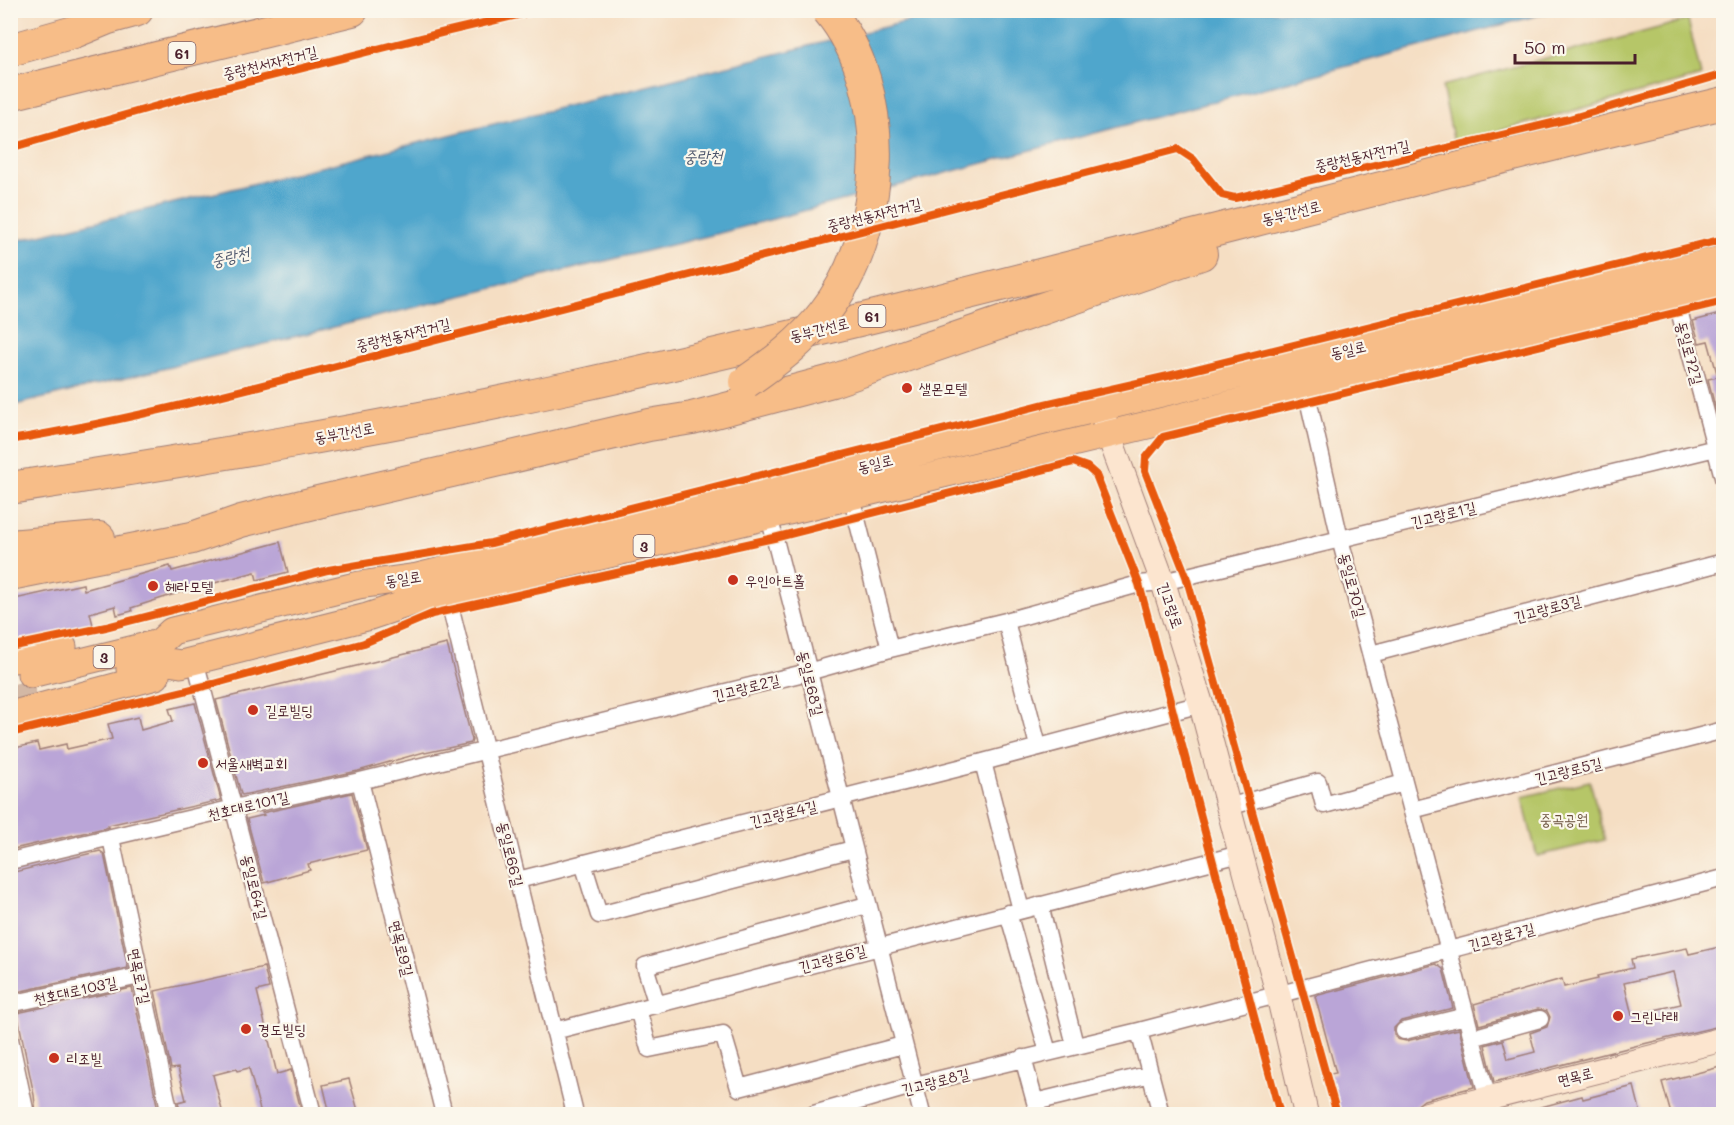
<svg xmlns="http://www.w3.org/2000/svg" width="1734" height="1125" viewBox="0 0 1734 1125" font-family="Mali,'Poor Story',sans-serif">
  <rect width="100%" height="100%" fill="#fbf7ec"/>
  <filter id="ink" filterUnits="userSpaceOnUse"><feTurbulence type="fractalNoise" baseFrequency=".0167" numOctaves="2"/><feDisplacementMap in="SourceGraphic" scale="12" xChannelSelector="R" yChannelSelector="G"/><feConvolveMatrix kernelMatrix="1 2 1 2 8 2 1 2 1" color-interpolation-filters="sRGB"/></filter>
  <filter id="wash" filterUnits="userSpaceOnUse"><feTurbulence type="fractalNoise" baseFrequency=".008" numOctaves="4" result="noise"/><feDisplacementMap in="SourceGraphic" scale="24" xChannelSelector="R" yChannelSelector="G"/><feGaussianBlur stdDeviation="1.35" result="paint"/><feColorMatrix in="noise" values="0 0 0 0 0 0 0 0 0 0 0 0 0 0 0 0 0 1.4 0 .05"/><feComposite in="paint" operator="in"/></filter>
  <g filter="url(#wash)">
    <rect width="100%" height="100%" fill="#f5dec3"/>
    <path fill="#b6c668" stroke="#80724a" stroke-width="1.5" d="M1688 20 1701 76 1454 143 1442 86Z
      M1590 781 1605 840 1537 856 1522 797Z"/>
    <path fill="#4fa6cc" stroke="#4c627c" stroke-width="1.5" d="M949 11H1554L724 232 11 406 10 242 220 192Z"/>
    <g id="blocks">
      <path fill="#baa5d7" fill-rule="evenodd" d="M1724 313V426H1720L1708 379 1718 377 1708 341 1699 343 1693 321Z
        M280 542 288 572 257 580 255 572 178 593 131 608 132 611 117 615 115 606 90 613 93 625 10 643V600L83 584 84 590 170 566 172 571Z
        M447 644 472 740 471 743 425 753 424 752 358 771 242 795 241 794 216 700Z
        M195 703 221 800 108 825 109 827 13 849 10 836V749L37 743 39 750 66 744 67 749 112 739 108 724 138 717 141 730 173 721 169 709Z
        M352 793 367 850 308 864 310 870 264 883 247 819 264 815 262 813Z
        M100 851 104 854 128 968 12 993 10 873Z
        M1724 946V1025L1639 1045 1494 1082 1485 1045 1503 1040 1508 1059 1535 1052 1530 1033 1547 1027 1550 1017 1547 1011 1538 1009 1479 1025 1474 1004 1562 979 1564 987 1598 979 1597 976 1633 968 1631 959 1687 948 1689 954ZM1673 972 1681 1004 1632 1015 1624 983Z
        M1436 964 1443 969 1453 1008 1401 1021 1394 1028V1034L1397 1039 1406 1041 1459 1029 1474 1087 1424 1100 1415 1107 1384 1114H1345L1339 1111 1330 1074 1336 1073 1315 996Z
        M264 967 269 988 257 991 277 1074 291 1070 302 1114H261L249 1068 237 1071 236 1069 213 1075 223 1114H181L178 1102 186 1100 178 1068 171 1069 155 991Z
        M132 988 159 1114H36L34 1095 17 1013Z
        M1724 1066V1114H1671L1662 1082Z
        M349 1079 359 1114H330L323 1085Z
        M1634 1086 1641 1114H1530V1110L1582 1096 1583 1099Z"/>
    </g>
  </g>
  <g filter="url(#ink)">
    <use href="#blocks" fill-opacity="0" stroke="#a07e77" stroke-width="1.5"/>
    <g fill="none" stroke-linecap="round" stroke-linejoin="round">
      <path stroke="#d3b8a5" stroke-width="27" stroke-dasharray="27 14" stroke-linecap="butt" d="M10 699 36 692"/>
      <g stroke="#a07e77" stroke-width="19">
        <path id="street" d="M1675 295 1724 481
          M1305 386 1340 539 1492 1114
          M851 496 890 649
          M769 516 922 1114
          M447 593 575 1114
          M1006 621 1038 746
          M1371 654 1724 562
          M195 660 313 1114
          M983 762 1021 910
          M360 781 444 1114
          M1228 807 1318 782 1324 805 1404 783
          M1412 810 1724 730
          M111 838 170 1114
          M10 861 234 808 360 781 808 672 890 649 1006 621 1139 584 1163 582 1724 446
          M583 863 599 915 853 849
          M518 880 983 762 1201 704
          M1040 905 1075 1045
          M1008 913 1048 1052
          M10 1004 140 976
          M657 1005 645 966 867 905
          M638 1009 649 1049 723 1034 739 1088 903 1045
          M554 1031 1240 854
          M1139 1031 1161 1114
          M1404 1031 1466 1016
          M1472 1038 1540 1019
          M10 1039 26 1114
          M1023 1058 1035 1102 1151 1074
          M814 1114 915 1085 1139 1031 1724 878"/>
      </g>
      <g stroke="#a07e77" stroke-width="26">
        <path id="secondary" d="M1101 407 1108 433 1163 582 1201 704 1278 994 1306 1114
          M1427 1114 1724 1039"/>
      </g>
      <g stroke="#a07e77" stroke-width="29">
        <path id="primary" d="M10 660 63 647
          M130 669 162 661 181 664 367 617 421 599 1160 422 1724 283
          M31 674 159 643 172 631 359 585 417 577 1007 430 1724 259
          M10 715 156 676"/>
      </g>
      <g stroke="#a07e77" stroke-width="34">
        <path id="highway" d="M10 50 74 32 108 18 137 10
          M10 94 352 10
          M10 488C196 459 383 428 567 388 955 303 1337 195 1724 103
          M10 546 99 538
          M10 574 192 538 241 521 318 502 649 425 692 418 832 381 1201 254"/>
      </g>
      <use href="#street" stroke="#fff" stroke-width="16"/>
      <use href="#secondary" stroke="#fce5cf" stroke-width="24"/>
      <use href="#primary" stroke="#f7bd88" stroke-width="27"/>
      <use href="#highway" stroke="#f7bd88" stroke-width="32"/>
      <g stroke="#a07e77" stroke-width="34" stroke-linecap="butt">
        <path id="highway-bridge" d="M746 382C775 362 802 342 824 313 887 233 895 90 828 10"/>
      </g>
      <use href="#highway-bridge" stroke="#f7bd88" stroke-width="32"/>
      <g stroke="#fbf7ec" stroke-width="11">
        <path id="cycleway" d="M10 148 188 97 449 31 539 10
          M10 440C167 414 321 369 475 330 709 270 944 210 1178 149L1193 159 1222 195 1235 198 1569 119 1724 74
          M10 647 106 627 328 570 491 543 1045 404 1168 376 1724 239
          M10 733 213 684 364 643 432 614 774 538 1073 462 1087 467 1096 475 1139 584 1280 1114
          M1337 1114 1186 576 1145 471 1146 458 1163 437 1724 301"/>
      </g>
      <use href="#cycleway" stroke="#e8590c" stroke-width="8"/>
    </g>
  </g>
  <g fill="#c8321e" stroke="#fbf7ec" stroke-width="2">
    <circle cx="907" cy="388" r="6"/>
    <circle cx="733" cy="580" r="6"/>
    <circle cx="153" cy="586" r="6"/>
    <circle cx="253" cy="710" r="6"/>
    <circle cx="203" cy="763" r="6"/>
    <circle cx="1618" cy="1016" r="6"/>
    <circle cx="246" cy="1029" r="6"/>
    <circle cx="54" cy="1058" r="6"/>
  </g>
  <g text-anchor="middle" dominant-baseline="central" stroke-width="4.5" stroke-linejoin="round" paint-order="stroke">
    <g fill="#fbf7ec" stroke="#7f6065" stroke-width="1.5">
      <rect x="168.5" y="42" width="27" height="22" rx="4.5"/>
      <rect x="858.5" y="305" width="27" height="22" rx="4.5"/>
      <rect x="633.5" y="535" width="21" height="22" rx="4.5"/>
      <rect x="93.5" y="646" width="21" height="22" rx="4.5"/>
    </g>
    <g font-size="14" font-weight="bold" fill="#4a1f2b">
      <text x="182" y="53">61</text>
      <text x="872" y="316">61</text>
      <text x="644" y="546">3</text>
      <text x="104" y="657">3</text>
    </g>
    <g font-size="15" fill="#4a1f2b" stroke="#fbf7ec">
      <text transform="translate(270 62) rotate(-14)">중랑천서자전거길</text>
      <text transform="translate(1362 155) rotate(-13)">중랑천동자전거길</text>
      <text transform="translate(1291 212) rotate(-14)">동부간선로</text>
      <text transform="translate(874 214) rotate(-14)">중랑천동자전거길</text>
      <text transform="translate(819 329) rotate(-14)">동부간선로</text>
      <text transform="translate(403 334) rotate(-14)">중랑천동자전거길</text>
      <text transform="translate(1348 349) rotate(-13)">동일로</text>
      <text transform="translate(1690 353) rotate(75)">동일로72길</text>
      <text transform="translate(344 432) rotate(-10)">동부간선로</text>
      <text transform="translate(875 463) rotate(-14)">동일로</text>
      <text transform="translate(1443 514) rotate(-14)">긴고랑로1길</text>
      <text transform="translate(403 578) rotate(-9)">동일로</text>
      <text transform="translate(1353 585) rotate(75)">동일로70길</text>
      <text transform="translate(1171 605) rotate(71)">긴고랑로</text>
      <text transform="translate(1547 608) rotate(-15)">긴고랑로3길</text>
      <text transform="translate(811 683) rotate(76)">동일로68길</text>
      <text transform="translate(746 687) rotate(-14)">긴고랑로2길</text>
      <text transform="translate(1568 770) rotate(-14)">긴고랑로5길</text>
      <text transform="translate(248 805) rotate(-13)">천호대로101길</text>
      <text transform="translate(783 813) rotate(-14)">긴고랑로4길</text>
      <text transform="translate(511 854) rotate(76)">동일로66길</text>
      <text transform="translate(255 887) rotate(76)">동일로64길</text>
      <text transform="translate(1501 936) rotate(-15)">긴고랑로7길</text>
      <text transform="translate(402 948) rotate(76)">면목로9길</text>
      <text transform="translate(832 958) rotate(-15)">긴고랑로6길</text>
      <text transform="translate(140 976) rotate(78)">면목로7길</text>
      <text transform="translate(75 990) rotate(-12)">천호대로103길</text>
      <text transform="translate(1575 1076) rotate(-14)">면목로</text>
      <text transform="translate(935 1081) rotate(-14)">긴고랑로8길</text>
    </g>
    <g font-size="15" fill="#4a1f2b" stroke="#fbf7ec" text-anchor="start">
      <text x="919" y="388">샐몬모텔</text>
      <text x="745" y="580">우인아트홀</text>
      <text x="165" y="586">헤라모텔</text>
      <text x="265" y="710">길로빌딩</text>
      <text x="215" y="763">서울새벽교회</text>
      <text x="1630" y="1016">그린나래</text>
      <text x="258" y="1029">경도빌딩</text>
      <text x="66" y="1058">리조빌</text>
    </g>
    <g font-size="15" fill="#6a513d" stroke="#fbf7ec">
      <text x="1564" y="819">중곡공원</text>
    </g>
    <g font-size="16" font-style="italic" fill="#4c556b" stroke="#fbf7ec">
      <text x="703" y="155">중랑천</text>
      <text transform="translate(230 256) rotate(-13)">중랑천</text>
    </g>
  </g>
  <rect width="1734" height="1125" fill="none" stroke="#fbf7ec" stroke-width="36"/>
  <path d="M1515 54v9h120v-9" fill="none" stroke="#4a1f2b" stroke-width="3"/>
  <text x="1524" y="54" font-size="18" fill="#4a1f2b" stroke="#fbf7ec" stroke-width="4.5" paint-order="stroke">50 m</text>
</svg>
